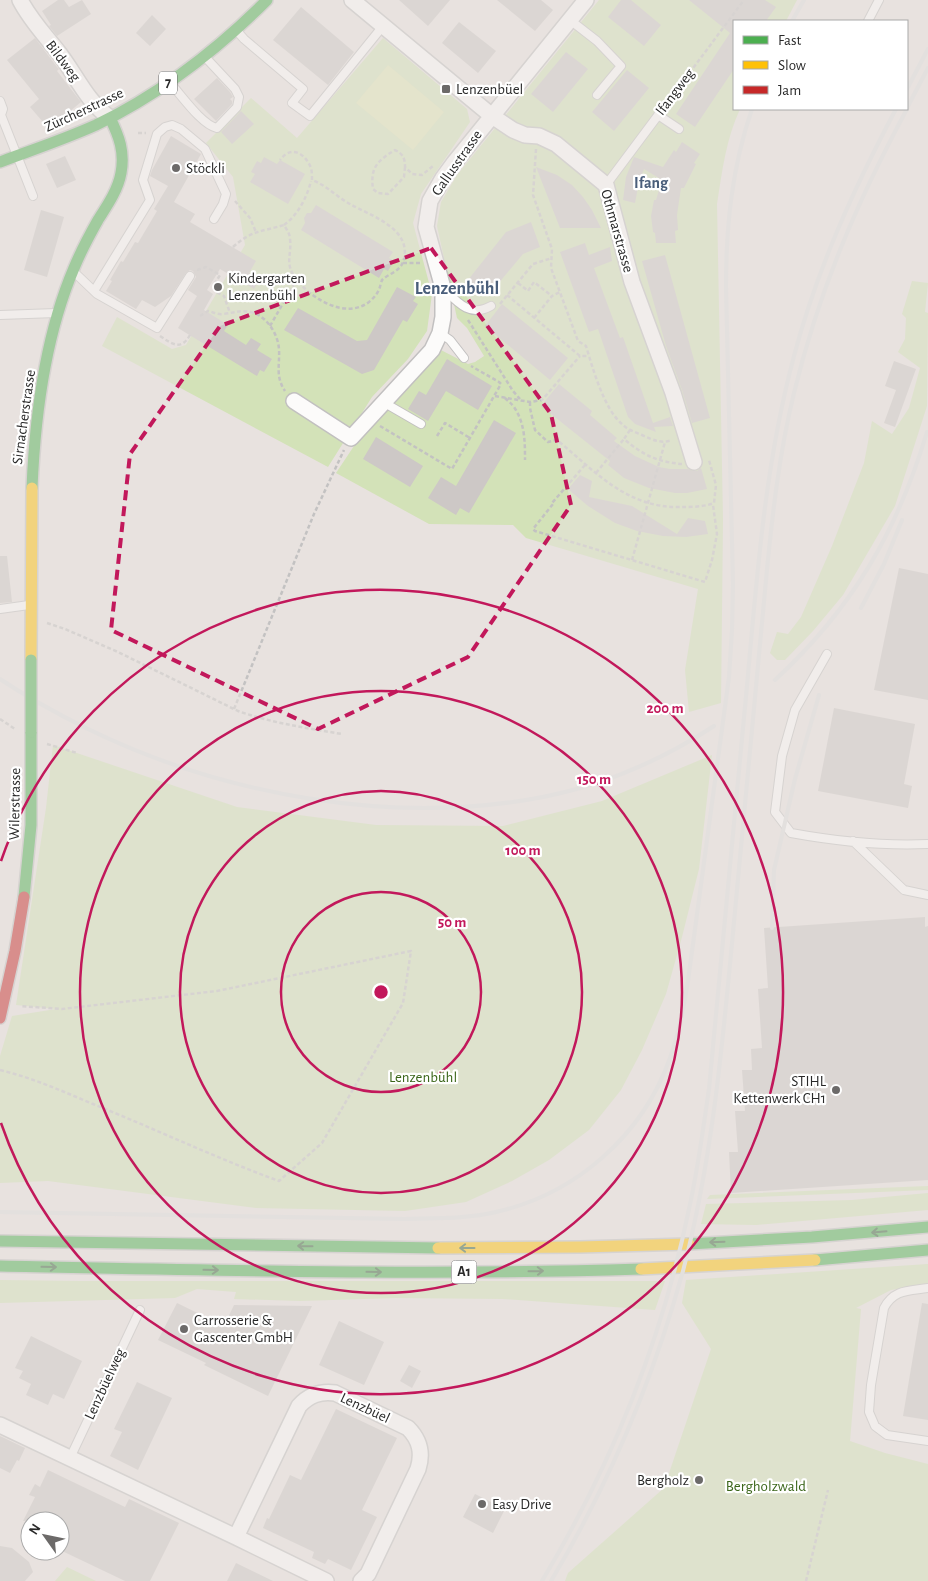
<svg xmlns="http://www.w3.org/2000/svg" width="928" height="1581" viewBox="0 0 928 1581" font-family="'Alegreya Sans',sans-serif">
  <rect width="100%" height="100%" fill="#e8e2df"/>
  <path fill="#d3e2b8" d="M599 0H797L786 21H734V109H740C726 139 722 172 717 204L723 520 721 703 689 712 685 670 698 589 526 538 513 525 429 524 336 473 358 440 386 412 439 349 468 364 475 362 484 356 467 328 457 318 437 226 441 202 457 175Z
    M383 38 467 109 470 122 421 194 413 223 432 294 427 331 408 359 372 397 328 467 102 346 117 317 172 349 186 345 245 245 233 177 206 143 251 98 297 138Z
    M912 281 928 283 925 312 928 313 927 406 895 506 843 595 813 631 785 660H777L770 653 777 632 788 634 801 617 832 546 864 463 872 421 892 434 909 408 920 368 898 352 905 339 906 318 902 314Z
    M53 745 237 807 376 825 503 826 602 801 712 755 699 869 682 937 666 994 642 1050 621 1090 589 1130 549 1160 512 1181 466 1202 405 1211 256 1208 48 1181 0 1183V1056L12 1016 56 1009 16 1005 46 808Z
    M928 1186V1190L707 1199 710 1195Z
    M928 1193V1210L756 1225 701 1224 706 1204 852 1200Z
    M928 1264V1284L891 1290 856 1308 861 1309 850 1441 885 1453 928 1464V1581H565L568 1573 664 1488 711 1349 682 1303 686 1280Z
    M0 1280 79 1281H665L655 1310 503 1299 396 1298 300 1301 234 1299 236 1292 197 1289 175 1298 0 1303Z
    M67 1567 96 1581H55Z"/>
  <path fill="#e0e6b5" d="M388 65 444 112 413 150 356 103Z"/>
  <path fill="#cdc8c6" d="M58 0H64L69 7 82 0 91 14 57 36 49 26 51 25 42 11Z
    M399 0H450L428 26Z
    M497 0H541L553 10 535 31Z
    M621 0H631L661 25 644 46 608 17Z
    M689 0H765L776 7 766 21H734V69L695 127 676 114 730 33Z
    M301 7 354 52 328 85 273 40Z
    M152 15 166 29 150 46 136 33Z
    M459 22 496 51 478 73 442 43Z
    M35 38 57 67 59 69 57 71 81 102 49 129 30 107 39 99 7 60Z
    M566 52 588 69 553 112 531 94Z
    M627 70 649 88 614 131 592 112Z
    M217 78 230 92 233 97 230 99 232 101V104L216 121 194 99Z
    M241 111 254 124 232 144 221 132Z
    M171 136 201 154 174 202 195 214 190 222 256 261 249 273 260 279 254 289 220 269 207 290 213 294 204 310 228 325 224 331 246 345 251 338 261 344 257 350 272 359 264 372 260 370 257 376 178 328 197 296 188 290 196 277 193 271 190 270 186 273 171 296 155 307 142 300 136 309 106 291 112 281 110 280 121 261 123 262 135 242 138 243 157 211 154 209 168 186 150 176 152 170Z
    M682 142 700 154 694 163 696 164 684 188H681L677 215 678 230 675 231 676 243H656L655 233 653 232 651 216 654 200H656L662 180 644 169 639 182 635 203 623 200 626 177 634 157 663 167 674 150 676 152Z
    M65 156 76 180 57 188 46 164Z
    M264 157 277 164 280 160 305 174 288 204 250 182 255 174 251 172 257 161 261 163Z
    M536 167 557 175 572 185 583 197 592 210 601 228H560Z
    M316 205 393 252 389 258 394 261 388 271 384 269 379 278 301 230 305 223 304 218 307 213H311Z
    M41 210 64 217 47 277 24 270Z
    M531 222 540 247 523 254 488 296 468 280 506 232Z
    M585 243 589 255 610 247 612 261 594 268 620 338 623 337 653 423 670 417 673 426 654 427 656 432 635 424 628 417 598 329 589 332 560 252Z
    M665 255 710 418 692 423 682 390 666 346 642 261Z
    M397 287 416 297 413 301 418 304 407 322 403 320 374 370 362 374 284 330 298 308 357 341 367 340Z
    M502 304 568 358 550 380 485 326Z
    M447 359 492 386 478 410 446 391 428 421 408 409 419 391 426 395Z
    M894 361 916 369 895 427 884 423 896 390 885 386Z
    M559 384 592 411 590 415 617 438 614 441 635 456 659 467 670 469H688L692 471H697L701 468 707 489 687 493H675L649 488 624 478 608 465 610 461 541 406Z
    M494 420 516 433 469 513 460 508 456 515 428 498 441 477 456 486Z
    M376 437 423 466 410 487 363 459Z
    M580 475 592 481 589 497 632 506 677 534 688 518 705 521 708 534 686 537 663 536 637 531 615 523 588 506 568 489Z
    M0 556H7L12 602 0 603Z
    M899 568 928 574V700L874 690Z
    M834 708 915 724 904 784 912 786 908 808 818 791Z
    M925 917V927L928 926V1180L731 1193 729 1152H738L735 1111H745L742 1070H752L751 1049 762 1048 758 989 768 988 764 928Z
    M177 1303 224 1326 234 1305 312 1306 268 1396 204 1365 206 1363 158 1340Z
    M922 1303 928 1304V1420L903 1416Z
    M339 1321 384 1342 364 1385 319 1365Z
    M31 1336 82 1361 64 1399 53 1394 48 1405 26 1395 31 1384 19 1378 23 1371 15 1368Z
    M409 1365 421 1371 412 1388 400 1381Z
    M137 1382 172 1398 138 1470 110 1456 122 1432 114 1429Z
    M336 1409 397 1438 362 1510 377 1517 351 1570 328 1559 325 1564 312 1558 314 1552 263 1528 267 1518 269 1519 290 1475 301 1480Z
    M0 1436 25 1448 19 1461 17 1460 10 1473 0 1468Z
    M48 1470 125 1507 129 1499 179 1523 150 1581H125L60 1550V1521H23L35 1497 29 1495 35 1484 40 1487Z
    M475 1494 505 1509 493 1533 463 1517Z
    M0 1546 12 1548 29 1562 33 1572 25 1581H0Z
    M236 1563 273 1581H227Z"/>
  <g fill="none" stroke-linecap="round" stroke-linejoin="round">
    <g stroke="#c2c0c0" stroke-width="10">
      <path id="lane" d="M570 20 597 41 621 66 597 95
        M868 21 879 0
        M237 31 244 39 303 89 292 103 310 116 383 26
        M171 84C182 96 202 125 217 128L237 107 239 97 235 89 206 58
        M0 101 3 109 1 115 33 196
        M658 115 679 129
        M606 185 665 106
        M74 272 97 294 157 328 190 276
        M443 288C457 302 470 318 491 306
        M94 291 150 200 143 180 157 134 165 127 172 125 181 129 205 149 226 194 223 204 214 219
        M0 315 56 313
        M440 333 450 340 464 358
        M383 402 421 424
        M0 609 29 605
        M827 654 795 710 782 756 775 812 791 833C835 841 883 846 928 844
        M853 841 904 890 928 895
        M928 1288C909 1291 894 1289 884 1308L871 1385 869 1412 875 1426 887 1435 928 1441
        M70 1458 140 1310"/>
    </g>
    <g stroke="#c2c0c0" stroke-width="18">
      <path id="street" d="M20 0C31 21 45 35 59 53 76 75 87 102 110 118
        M352 0 492 116 513 130 525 135 539 136 556 144 606 185 632 282 673 393 694 462
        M294 401 351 438 432 350 440 333 443 317V288L426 227 430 201 443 178 454 163 586 0
        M0 1425 236 1537 326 1581
        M236 1537 299 1406C309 1395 320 1391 335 1393L408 1428C420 1440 423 1453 418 1469L368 1574 361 1581"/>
    </g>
    <g stroke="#c2c0c0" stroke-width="14">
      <path id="fast" d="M0 162C32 150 65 139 96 125 160 94 217 50 267 0
        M32 488C35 414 45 336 74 268 81 251 89 236 98 220 107 206 118 190 121 173 125 152 119 136 110 118
        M24 897 31 825V732
        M0 1241 438 1248
        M689 1244 812 1237 928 1227
        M815 1260 928 1250
        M0 1266C214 1270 427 1276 641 1269"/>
    </g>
    <g stroke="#c2c0c0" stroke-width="14">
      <path id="slow" d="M31 660 32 488
        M438 1248 580 1247 689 1244
        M641 1269 815 1260"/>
    </g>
    <g stroke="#c2c0c0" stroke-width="14">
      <path id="jam" d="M0 1018 15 951 24 897"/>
    </g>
    <path stroke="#c3c2c2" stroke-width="2.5" stroke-dasharray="4 2.5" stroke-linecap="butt" d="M670 99 744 0
      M138 133H146
      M536 149 533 195 552 249 551 268 578 341 586 346C593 369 604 409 622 424 628 430 635 432 642 435 653 440 661 444 672 440
      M405 167 404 177 388 194 378 193 373 189C370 168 377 161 395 150 403 154 405 158 405 167L412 174 422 175 433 166
      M235 201 250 218 256 232
      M284 225C298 215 307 197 311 181
      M233 247C252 230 261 232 284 225 287 230 290 234 290 239 292 255 284 263 296 279 311 298 345 320 369 302 374 298 378 293 380 287 380 286 382 280 382 280 389 273 401 272 404 259 411 228 371 216 350 204 337 197 326 185 312 180 312 176 312 172 311 168 305 153 291 145 280 160
      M403 263H421
      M197 270 206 267 220 275 214 285 216 292 224 296 230 313
      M518 283 528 291 534 282 552 296
      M507 295 580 356H589
      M500 304 533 264 552 258
      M200 316 208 311C213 312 218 315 223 314 234 313 242 309 254 313 268 318 278 335 279 349 280 365 275 376 285 391
      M534 318 552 296 560 292
      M468 320 513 391 520 399
      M270 326 297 279
      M160 336C172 344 181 351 190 335
      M495 396 530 402 542 400 580 356
      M505 398C508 401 511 403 514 407 525 423 525 442 525 460
      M530 402V408L535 430 548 442 557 440C595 471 626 508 680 507 691 507 704 507 714 503L716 485 709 460
      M380 426 452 469 501 384 499 382 471 366
      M630 430 624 439C643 455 657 462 682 464
      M437 436 445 423 470 438
      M585 465 552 503 553 504 533 529 535 531 705 582 712 560 717 534 713 505 712 504
      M596 473 624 439
      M632 560 665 442
      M47 623 65 629 118 652 238 711C272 723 306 728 342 734
      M234 709 314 514 344 450
      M0 719 15 729
      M47 744 77 753
      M0 1070C33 1078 62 1091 93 1104 155 1129 216 1158 279 1181L322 1143 403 1003 411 951 217 991 62 1009 20 1006
      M806 1581 828 1490"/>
    <use href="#lane" stroke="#fcfbfa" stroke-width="8"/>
    <use href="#street" stroke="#fcfbfa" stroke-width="15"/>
    <use href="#fast" stroke="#4caf50" stroke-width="11"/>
    <use href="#slow" stroke="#ffc107" stroke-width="11"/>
    <use href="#jam" stroke="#c62828" stroke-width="11"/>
    <path stroke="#ddddde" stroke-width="4" d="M792 21 804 0
      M907 89 928 49
      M907 108 928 68
      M861 608 884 564 902 520
      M0 679C27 697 56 713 86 728 222 795 392 826 543 797 604 785 662 760 714 726
      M775 680C852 609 897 532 927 432
      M772 928 774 870 795 779 819 695
      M0 1212 405 1219C436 1218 466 1219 496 1212 576 1194 643 1135 670 1058 679 1033 684 1007 688 981L729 677 732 630 733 584 726 287C726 225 732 167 752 109
      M542 1581C611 1466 662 1340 689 1209 698 1169 703 1129 709 1089 723 954 734 820 747 686 757 575 765 464 794 356 817 269 854 188 896 109
      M551 1581C609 1484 653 1380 683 1271 713 1157 723 1039 734 922 744 808 755 694 766 580 772 517 779 454 794 393 819 290 857 202 907 109"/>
    <g stroke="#c2c0c0" stroke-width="14" stroke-linecap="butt">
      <path id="fast-bridge" d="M31 660V732"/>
    </g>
    <use href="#fast-bridge" stroke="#4caf50" stroke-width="11"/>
  </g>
  <defs><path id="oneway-shaft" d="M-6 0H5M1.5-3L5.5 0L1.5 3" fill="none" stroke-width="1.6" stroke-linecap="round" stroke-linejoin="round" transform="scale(1.25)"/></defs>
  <g stroke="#375f39">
    <use href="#oneway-shaft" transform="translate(879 1232) rotate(175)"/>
    <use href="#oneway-shaft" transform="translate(717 1242) rotate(178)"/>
    <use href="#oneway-shaft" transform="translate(305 1246) rotate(-179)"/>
    <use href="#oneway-shaft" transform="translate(467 1248) rotate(-180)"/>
    <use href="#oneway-shaft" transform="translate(49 1267) rotate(1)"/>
    <use href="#oneway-shaft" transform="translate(211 1270) rotate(1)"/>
    <use href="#oneway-shaft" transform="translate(536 1271) rotate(-1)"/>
    <use href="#oneway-shaft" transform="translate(374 1272) rotate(1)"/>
  </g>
  <path d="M0 0H928V1581H0ZM431 248 551 414 571 505 468 657 318 729 111 630 130 454 220 326Z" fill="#e8e2df" fill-opacity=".55" fill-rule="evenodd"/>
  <path fill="none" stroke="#c2185b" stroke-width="4" stroke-dasharray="10 6" stroke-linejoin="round" d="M431 248 551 414 571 505 468 657 318 729 111 630 130 454 220 326Z"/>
  <g fill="none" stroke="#c2185b" stroke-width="2.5">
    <circle cx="381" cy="992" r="100"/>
    <circle cx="381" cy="992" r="201"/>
    <circle cx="381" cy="992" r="301"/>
    <path d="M1 861A402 402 0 1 1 1 1123"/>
  </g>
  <g fill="#6c6a69" stroke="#fff" stroke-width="2">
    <rect x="441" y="84" width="10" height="10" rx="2.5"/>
    <circle cx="176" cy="168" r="5"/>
    <circle cx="218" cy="287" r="5"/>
    <circle cx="836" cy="1090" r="5"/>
    <circle cx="184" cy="1329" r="5"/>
    <circle cx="699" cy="1480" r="5"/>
    <circle cx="482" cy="1504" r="5"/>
  </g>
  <g text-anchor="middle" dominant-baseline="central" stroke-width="4.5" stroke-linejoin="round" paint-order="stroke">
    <g fill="#fff" stroke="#696969" stroke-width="1">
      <rect x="159" y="71.5" width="18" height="23" rx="4"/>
      <rect x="451.5" y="1260.5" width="25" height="23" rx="4"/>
    </g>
    <g font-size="14" font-weight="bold" fill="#292929">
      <text x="168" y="83">7</text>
      <text x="464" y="1272">A1</text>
    </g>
    <g font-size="15" fill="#292929" stroke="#fff">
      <text transform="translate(63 61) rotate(53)">Bildweg</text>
      <text transform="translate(675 92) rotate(-53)">Ifangweg</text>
      <text transform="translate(84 110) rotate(-25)">Zürcherstrasse</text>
      <text transform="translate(457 163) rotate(-55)">Gallusstrasse</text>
      <text transform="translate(617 231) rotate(74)">Othmarstrasse</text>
      <text transform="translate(24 417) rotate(-82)">Sirnacherstrasse</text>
      <text transform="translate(15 804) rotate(-89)">Wilerstrasse</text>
      <text transform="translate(105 1384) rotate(-65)">Lenzbüelweg</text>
      <text transform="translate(365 1408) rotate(25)">Lenzbüel</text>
    </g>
    <g font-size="15" fill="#292929" stroke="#fff" text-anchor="start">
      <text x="456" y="89">Lenzenbüel</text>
      <text x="186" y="168">Stöckli</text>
      <text x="228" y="278">Kindergarten<tspan x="228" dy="17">Lenzenbühl</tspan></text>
      <text x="826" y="1081" text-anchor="end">STIHL<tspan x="826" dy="17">Kettenwerk CH1</tspan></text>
      <text x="194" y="1320">Carrosserie &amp;<tspan x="194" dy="17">Gascenter GmbH</tspan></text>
      <text x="689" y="1480" text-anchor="end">Bergholz</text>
      <text x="492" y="1504">Easy Drive</text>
    </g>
    <g font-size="15" fill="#3b661a" stroke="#fff">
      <text x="423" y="1077">Lenzenbühl</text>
      <text x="766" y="1486">Bergholzwald</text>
    </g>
    <g font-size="16" font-weight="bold" fill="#4a5e7a" stroke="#fff">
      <text x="651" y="183">Ifang</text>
    </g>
    <g font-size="18" font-weight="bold" fill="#4a5e7a" stroke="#fff">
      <text x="457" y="289">Lenzenbühl</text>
    </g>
  </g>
  <circle cx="381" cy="992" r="8" fill="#c2185b" stroke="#fff" stroke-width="2.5"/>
  <g font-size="15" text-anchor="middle" font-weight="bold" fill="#c2185b" stroke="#fff" stroke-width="4.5" stroke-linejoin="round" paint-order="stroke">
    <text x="665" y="713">200 m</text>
    <text x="594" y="784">150 m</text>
    <text x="523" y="855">100 m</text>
    <text x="452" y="927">50 m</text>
  </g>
  <rect x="733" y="20" width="175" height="90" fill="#ffffff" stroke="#a9a9a9"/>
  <rect x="743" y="36" width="25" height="8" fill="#4caf50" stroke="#a9a9a9"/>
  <text x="778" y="45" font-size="15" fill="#292929">Fast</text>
  <rect x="743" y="61" width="25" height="8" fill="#ffc107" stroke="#a9a9a9"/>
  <text x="778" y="70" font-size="15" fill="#292929">Slow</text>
  <rect x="743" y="86" width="25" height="8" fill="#c62828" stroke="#a9a9a9"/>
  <text x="778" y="95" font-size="15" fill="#292929">Jam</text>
  <g transform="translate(45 1536) rotate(303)"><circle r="24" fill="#ffffff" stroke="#a9a9a9"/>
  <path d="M0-4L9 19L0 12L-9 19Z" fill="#6c6a69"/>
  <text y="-8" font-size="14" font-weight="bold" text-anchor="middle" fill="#292929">N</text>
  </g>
</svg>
